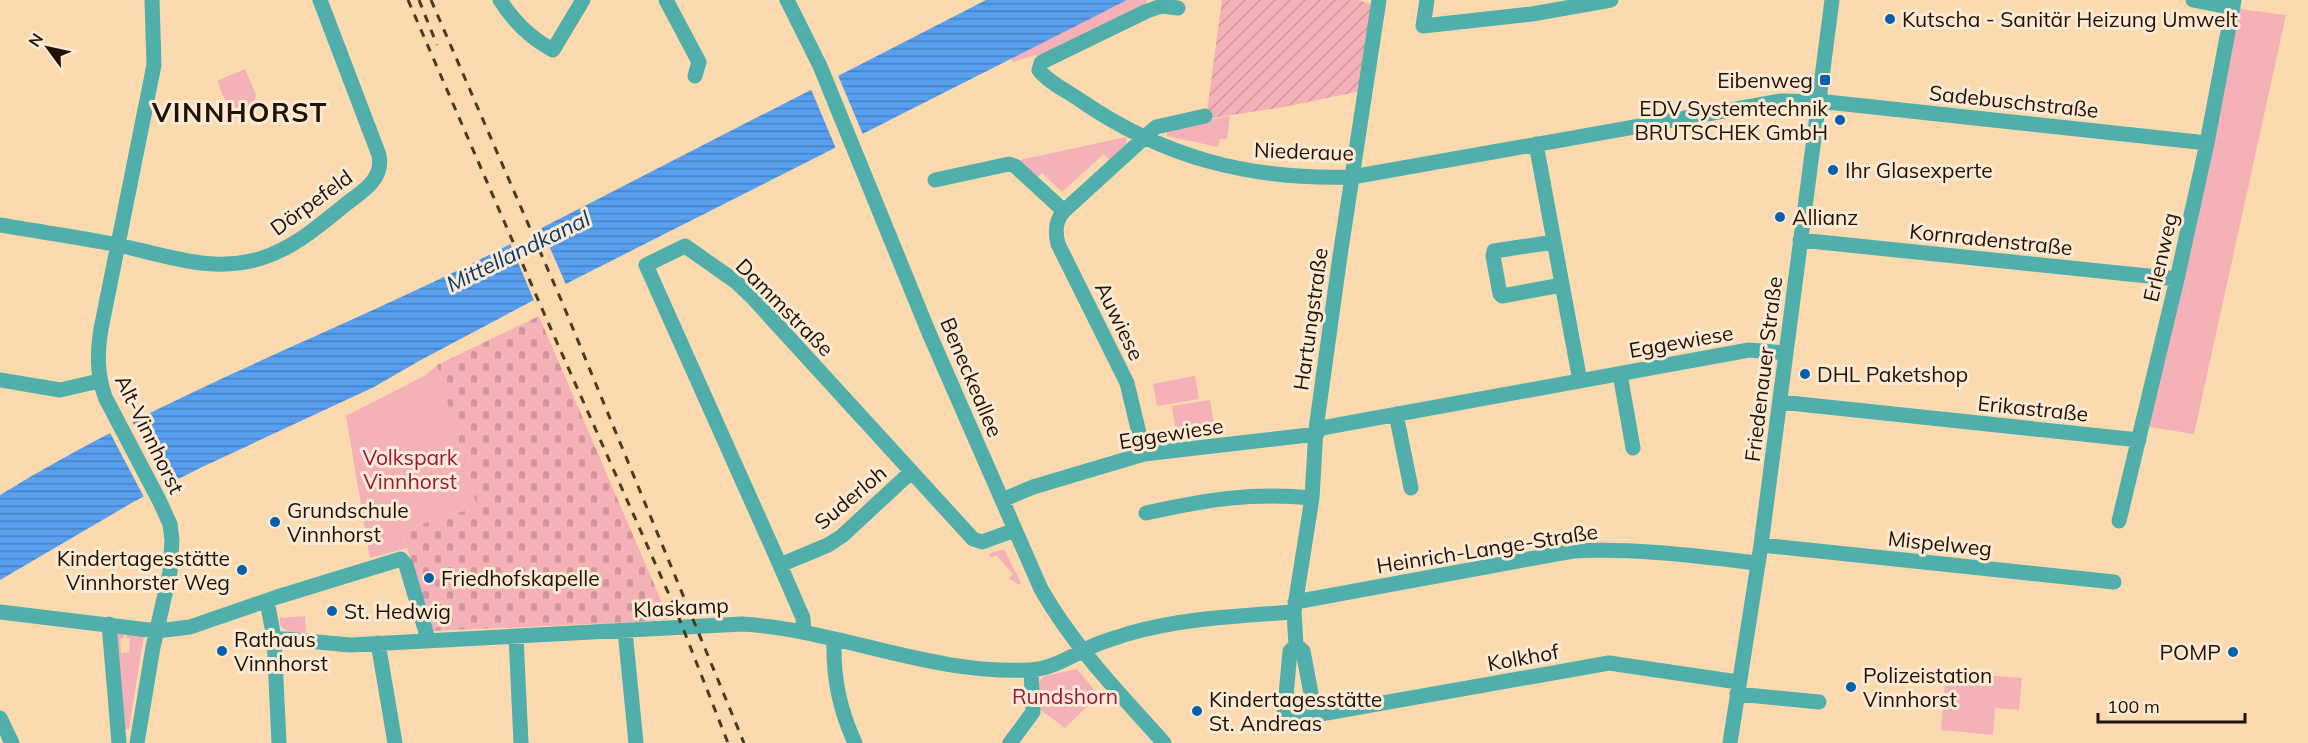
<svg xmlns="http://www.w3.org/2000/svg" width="2308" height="743" viewBox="0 0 2308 743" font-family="Mulish,sans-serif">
  <defs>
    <pattern id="cemetery-stones" width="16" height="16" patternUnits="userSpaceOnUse" patternTransform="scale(1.5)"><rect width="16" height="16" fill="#f4b1b8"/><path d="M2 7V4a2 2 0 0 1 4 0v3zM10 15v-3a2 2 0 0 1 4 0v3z" fill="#d1979c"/></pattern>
    <pattern id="garden-furrows" width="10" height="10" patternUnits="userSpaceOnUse" patternTransform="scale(1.5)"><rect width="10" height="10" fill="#f4b1b8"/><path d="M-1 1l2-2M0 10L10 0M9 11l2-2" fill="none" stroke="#d1979c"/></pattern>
    <pattern id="water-rules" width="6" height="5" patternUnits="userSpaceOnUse" patternTransform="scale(1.5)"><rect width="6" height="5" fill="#58a0ef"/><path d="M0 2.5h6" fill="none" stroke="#4881bf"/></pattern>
  </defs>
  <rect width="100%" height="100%" fill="#fcdab0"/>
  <path fill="#f4b1b8" d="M1127 0H1147L1145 5 1044 58 1035 55 1013 62 1011 57Z
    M2233 8 2286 15 2194 434 2142 426Z
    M245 69 256 95 252 111 233 119 217 81Z
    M1230 116 1227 139H1220L1218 147 1167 136V128Z
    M1126 137V144L1109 160 1104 154 1062 192 1042 173 1035 179 1015 161Z
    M437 365 477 507 402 530 407 548 370 558 346 416 426 375Z
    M1195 376 1199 399 1157 406 1153 384Z
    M1210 400 1215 432 1187 437 1186 431 1176 433 1172 406Z
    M1004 549 1021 583 1019 585 1009 578 1013 574 996 555 992 558 989 556 990 553Z
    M305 616 306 633 288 632 280 625V618Z
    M114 632 123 633 124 638 120 639 121 653 129 652 130 638H126L127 633 144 635 129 729H121Z
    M1077 669 1099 695 1065 728 1038 708 1037 685 1044 676Z
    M1946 672 2022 678 2019 710 1995 708 1993 735 1941 730Z"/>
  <path fill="url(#cemetery-stones)" d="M539 316 669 619 635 622 432 631 402 530 477 507 437 365Z"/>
  <path fill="url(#garden-furrows)" d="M1222 0H1358L1371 4 1361 91 1284 107 1206 119Z"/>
  <path fill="url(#water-rules)" d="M986 0H1127L532 301 419 361 374 387 200 468 135 501 0 580V495C152 401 321 338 481 259Z"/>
  <path fill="#fcdab0" d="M837 73 864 137 837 151 810 87Z
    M540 225 567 287 535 303 509 241Z
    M131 419 167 488 145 499 109 431Z"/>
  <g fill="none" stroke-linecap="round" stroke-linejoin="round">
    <path stroke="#51afab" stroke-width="15" d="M500 0C514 22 530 38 553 50L583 0
      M666 0 699 62 695 76
      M787 0 820 66 929 333 1041 589C1074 647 1120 694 1164 743
      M1427 0 1423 26 1532 14 1611 0
      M2193 0 2233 8
      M1178 8 1162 6 1147 11 1044 61 1041 63 1039 70C1048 82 1067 91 1080 100 1164 158 1250 180 1352 177L1781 101 1827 102 2207 143
      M1536 144 1580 381
      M935 180 1009 164 1015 166 1064 211
      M0 225C39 232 79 237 118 245 165 255 214 274 262 258 294 248 320 225 346 204 363 191 384 179 379 155L320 0
      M1800 240 2177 279
      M1554 242 1494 251 1493 256 1500 294 1502 296 1562 285
      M1620 374 1633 448
      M0 380 60 390 99 381
      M1780 402 2139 440
      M1396 414 1411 488
      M1316 429 1749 350 1786 353
      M1144 454 1127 383 1058 244C1055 232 1055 221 1064 211L1156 127 1205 116
      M1002 500 1033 487 1144 454 1317 434
      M1146 513C1204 500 1252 492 1312 498
      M2119 521 2177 279 2207 143 2234 0
      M1761 545 2114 582
      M780 565 828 545 842 536 911 472
      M267 601 274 638 279 743
      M1295 602 1573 551C1636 548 1696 556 1758 563
      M0 612 157 631 190 627 277 597 401 559 406 565 428 639
      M109 624 119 743
      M625 631 636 743
      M804 632 803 618 780 565 646 265 685 246 735 281 751 296 973 539 982 542 1015 530
      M516 636 521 743
      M274 638 350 645 742 624C839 630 931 675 1029 670 1053 669 1072 655 1093 646 1103 641 1116 638 1127 634 1181 618 1238 616 1294 612
      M834 639C833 677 839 708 855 743
      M378 643 395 743
      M1296 645 1290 651 1284 718 1315 715 1303 651 1296 645 1294 612 1312 498 1316 429 1340 256 1379 0
      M1737 694 1819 702
      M1315 715 1609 663 1738 682
      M0 718 12 743
      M137 743 153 647 170 572 172 540 170 524 159 500 105 397C97 373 97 354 101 329L154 65 152 0
      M1010 743 1033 712 1031 670
      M1730 743 1761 545 1832 0"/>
    <path stroke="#4c3923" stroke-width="3" stroke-dasharray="8 8" stroke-linecap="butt" d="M408 0 543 311 675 608 728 743
      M419 0 437 45
      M431 0 562 302 744 743"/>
  </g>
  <g fill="#045fac" stroke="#fcead5" stroke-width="2">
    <circle cx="1890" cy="19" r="6"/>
    <rect x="1819" y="74" width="12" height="12" rx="3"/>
    <circle cx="1840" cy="120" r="6"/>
    <circle cx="1833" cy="170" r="6"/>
    <circle cx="1780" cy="217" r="6"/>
    <circle cx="1805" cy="374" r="6"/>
    <circle cx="275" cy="522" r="6"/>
    <circle cx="242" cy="570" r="6"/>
    <circle cx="429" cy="578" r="6"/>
    <circle cx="332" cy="611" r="6"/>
    <circle cx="222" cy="651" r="6"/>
    <circle cx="2233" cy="652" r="6"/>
    <circle cx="1851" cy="687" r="6"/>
    <circle cx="1197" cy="711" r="6"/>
  </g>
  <g text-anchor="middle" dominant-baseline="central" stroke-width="6" stroke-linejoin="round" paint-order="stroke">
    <g font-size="21" fill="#201100" stroke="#fcead5" text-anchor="start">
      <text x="1902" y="19">Kutscha - Sanitär Heizung Umwelt</text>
      <text x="1813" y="80" text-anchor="end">Eibenweg</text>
      <text x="1828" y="108" text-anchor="end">EDV Systemtechnik<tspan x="1828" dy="24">BRUTSCHEK GmbH</tspan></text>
      <text x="1845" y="170">Ihr Glasexperte</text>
      <text x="1792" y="217">Allianz</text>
      <text x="1817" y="374">DHL Paketshop</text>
      <text x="287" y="510">Grundschule<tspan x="287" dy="24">Vinnhorst</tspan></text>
      <text x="230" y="558" text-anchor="end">Kindertagesstätte<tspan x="230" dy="24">Vinnhorster Weg</tspan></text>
      <text x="441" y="578">Friedhofskapelle</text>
      <text x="344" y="611">St. Hedwig</text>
      <text x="234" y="639">Rathaus<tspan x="234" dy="24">Vinnhorst</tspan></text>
      <text x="2221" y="652" text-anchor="end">POMP</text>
      <text x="1863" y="675">Polizeistation<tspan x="1863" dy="24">Vinnhorst</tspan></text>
      <text x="1209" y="699">Kindertagesstätte<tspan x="1209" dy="24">St. Andreas</tspan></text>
    </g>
    <g font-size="21" fill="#201100" stroke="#fcead5">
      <text transform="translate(2014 101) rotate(6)">Sadebuschstraße</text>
      <text transform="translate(1304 151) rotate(2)">Niederaue</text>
      <text transform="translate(311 202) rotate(-36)">Dörpefeld</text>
      <text transform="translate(1991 239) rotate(6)">Kornradenstraße</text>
      <text transform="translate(2160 257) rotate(-77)">Erlenweg</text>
      <text transform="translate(785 307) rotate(45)">Dammstraße</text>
      <text transform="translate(1310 319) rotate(-82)">Hartungstraße</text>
      <text transform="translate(1120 321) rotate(64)">Auwiese</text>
      <text transform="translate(1681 341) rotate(-10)">Eggewiese</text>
      <text transform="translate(1763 369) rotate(-83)">Friedenauer Straße</text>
      <text transform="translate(972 377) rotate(67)">Beneckeallee</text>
      <text transform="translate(2033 408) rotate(6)">Erikastraße</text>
      <text transform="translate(1171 433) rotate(-9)">Eggewiese</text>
      <text transform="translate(150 434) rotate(64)">Alt-Vinnhorst</text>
      <text transform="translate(850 497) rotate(-40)">Suderloh</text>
      <text transform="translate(1940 543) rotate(6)">Mispelweg</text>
      <text transform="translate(1487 548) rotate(-9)">Heinrich-Lange-Straße</text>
      <text transform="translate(681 607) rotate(-3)">Klaskamp</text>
      <text transform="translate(1523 657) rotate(-10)">Kolkhof</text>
    </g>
    <g font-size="21" fill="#9d153c" stroke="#fcead5">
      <text x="410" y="457">Volkspark<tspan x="410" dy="24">Vinnhorst</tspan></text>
      <text x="1065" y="696">Rundshorn</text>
    </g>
    <g font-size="22" font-style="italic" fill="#053b6c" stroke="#fcead5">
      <text transform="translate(518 251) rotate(-26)">Mittellandkanal</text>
    </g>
    <g font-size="27" font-weight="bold" letter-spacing="1.5" fill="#201100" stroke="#fcead5">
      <text x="240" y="112">VINNHORST</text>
    </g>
  </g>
  <g transform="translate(48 48) rotate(303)" stroke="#fcead5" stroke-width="4.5" paint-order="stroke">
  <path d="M0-4.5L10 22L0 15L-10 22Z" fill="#201100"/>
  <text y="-9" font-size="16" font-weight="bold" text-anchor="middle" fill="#201100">N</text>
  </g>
  <path d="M2098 713v9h147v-9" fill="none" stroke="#201100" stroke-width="3"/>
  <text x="2107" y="713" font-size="18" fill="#201100" stroke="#fcead5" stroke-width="4.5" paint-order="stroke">100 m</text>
</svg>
